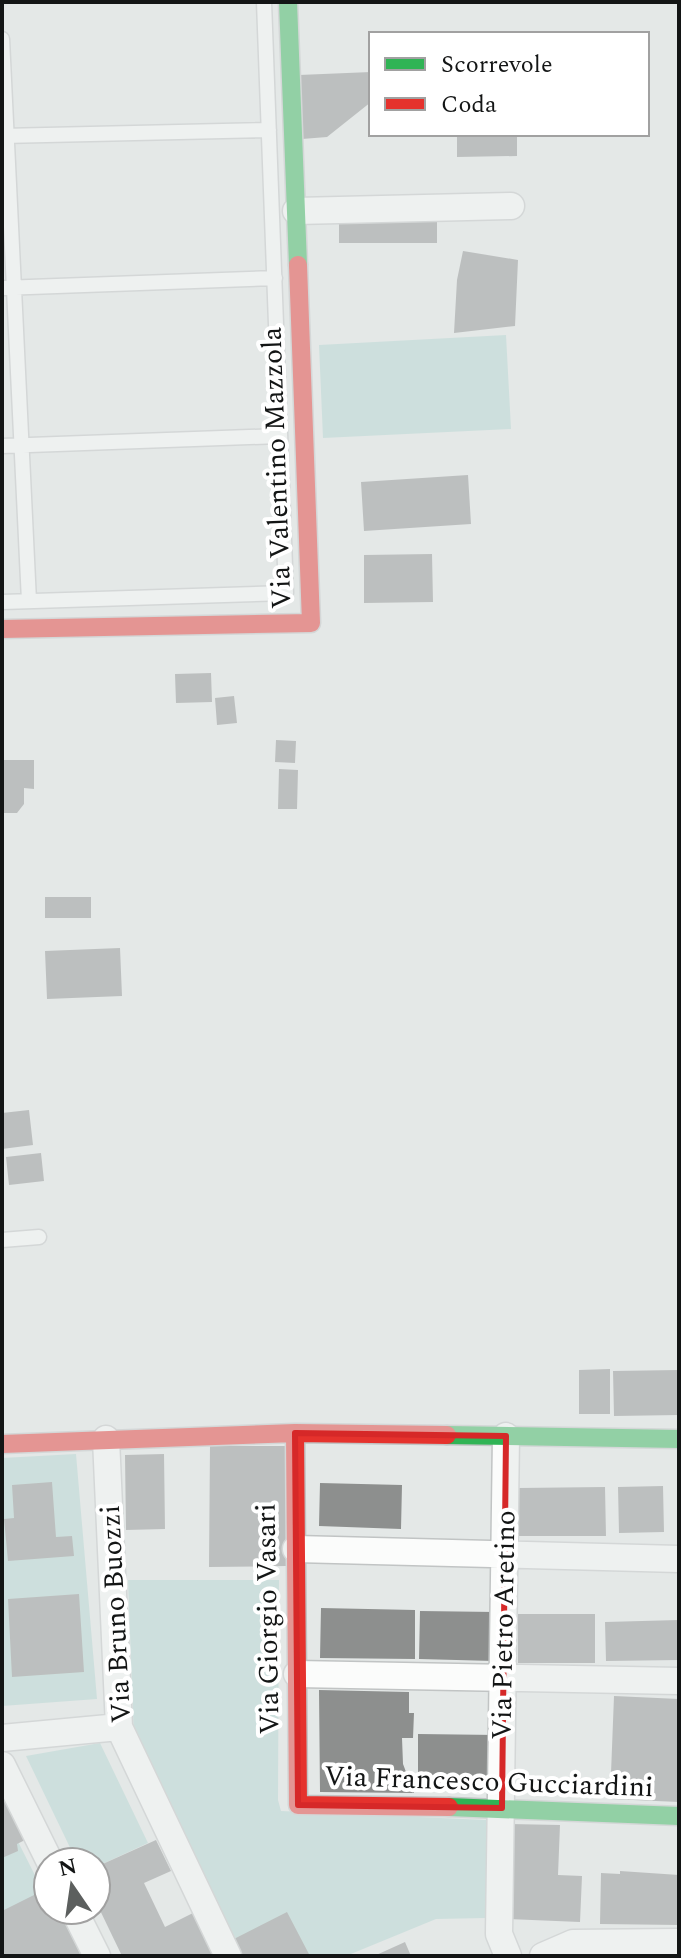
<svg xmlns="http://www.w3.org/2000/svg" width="681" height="1958" viewBox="0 0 681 1958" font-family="Spectral,serif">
  <rect width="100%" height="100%" fill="#e4e8e7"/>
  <path fill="#b2d6d0" d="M506 335 511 429 323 438 319 345Z
    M76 1454 97 1699 2 1706V1458Z
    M128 1580H279L278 1800 281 1811 486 1820V1918L436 1919 346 1956H235L134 1739Z
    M100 1743 148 1843 96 1867V1862H77L26 1756Z
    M2 1810 48 1901V1910L2 1956Z"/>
  <path fill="#8d8f8e" d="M371 72V102L327 137 302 139 299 75Z
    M457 134H517V156L457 157Z
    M339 222H437V243H339Z
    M463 251 518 260 515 326 454 333 457 280Z
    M468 475 471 524 364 531 361 482Z
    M432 554 433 602 364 603V555Z
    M211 673 212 702 176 703 175 674Z
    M234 696 237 723 217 725 215 698Z
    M276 740 296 741 295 763 275 762Z
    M2 760H34V789L24 788V804L17 813H2Z
    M279 769 298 770 297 809H278Z
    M45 897H91V918H45Z
    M120 948 122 996 47 999 45 951Z
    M29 1110 33 1145 2 1149V1113Z
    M41 1153 44 1181 9 1185 6 1157Z
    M610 1369V1414H579V1370Z
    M679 1370V1415L614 1416 613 1371Z
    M210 1446H286V1566L209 1567Z
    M164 1454 165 1529 126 1530 125 1455Z
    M52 1482 56 1537 72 1536 74 1556 8 1561 4 1519 14 1518 12 1485Z
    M320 1483 402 1485 401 1529 319 1526Z
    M663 1486 664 1532 619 1533 618 1487Z
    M605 1487 606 1536H519V1488Z
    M79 1594 84 1672 12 1677 8 1599Z
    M321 1608 415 1610V1659L320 1658Z
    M420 1611 495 1612 494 1661 419 1659Z
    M518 1614H595V1663H518Z
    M679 1620V1660L606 1661 605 1622Z
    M319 1690 409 1692V1713H414L413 1738H402L403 1764 414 1793 320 1792Z
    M614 1696 679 1699V1802L610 1799Z
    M418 1734 497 1735 496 1784 418 1783Z
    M2 1789 27 1839 17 1844 18 1851 2 1858Z
    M510 1824 560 1825 558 1875 582 1876 580 1922 507 1919Z
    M156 1840 171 1871 144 1883 165 1927 193 1913 214 1956H122L96 1902V1867Z
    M620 1871 679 1875V1925L600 1924 601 1873 620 1874Z
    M48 1888V1910H64L87 1956H2V1911Z
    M287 1912 310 1956H238L230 1941Z
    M405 1942 411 1956H374Z"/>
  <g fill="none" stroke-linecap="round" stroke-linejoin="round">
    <g stroke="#c1c4c4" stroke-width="17">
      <path id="lane" d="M2 39 29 601
        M2 136 269 130
        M2 288 275 278
        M2 446 280 436
        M2 602 286 593 264 2
        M2 1240 39 1237"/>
    </g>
    <g stroke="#c1c4c4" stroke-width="29">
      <path id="street" d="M296 211 511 206
        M506 1436 499 1934 508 1956
        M106 1439 119 1727 228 1956
        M296 1549 679 1559
        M297 1674 679 1681
        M2 1738 119 1727
        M2 1765 50 1862
        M74 1910 97 1956
        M543 1956 573 1943 679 1942"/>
    </g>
    <g stroke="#c1c4c4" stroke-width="21">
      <path id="fast" d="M288 2 298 265
        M447 1435 679 1439
        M449 1807 679 1816"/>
    </g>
    <g stroke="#c1c4c4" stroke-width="21">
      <path id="jam" d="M2 629 311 623 298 265
        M295 1433 298 1805 449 1807
        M2 1444 295 1433 447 1435"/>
    </g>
    <use href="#lane" stroke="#fbfcfb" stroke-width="14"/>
    <use href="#street" stroke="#fbfcfb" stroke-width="26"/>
    <use href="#fast" stroke="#30b455" stroke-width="18"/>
    <use href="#jam" stroke="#e5322d" stroke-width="18"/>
  </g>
  <path d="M0 0H681V1958H0ZM295 1433 506 1436 502 1808 298 1805Z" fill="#e4e8e7" fill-opacity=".55" fill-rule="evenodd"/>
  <path fill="none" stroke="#d62828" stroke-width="6" stroke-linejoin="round" d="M295 1433 506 1436 502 1808 298 1805Z"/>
  <g text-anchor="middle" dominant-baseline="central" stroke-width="8" stroke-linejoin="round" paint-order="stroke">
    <g font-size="28" fill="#131515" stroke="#fff">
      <text transform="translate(277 468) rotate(-92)">Via Valentino Mazzola</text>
      <text transform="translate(116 1614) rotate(-93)">Via Bruno Buozzi</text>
      <text transform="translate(268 1619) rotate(-91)">Via Giorgio Vasari</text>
      <text transform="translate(504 1625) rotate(-89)">Via Pietro Aretino</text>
      <text transform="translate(489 1782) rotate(2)">Via Francesco Gucciardini</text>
    </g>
  </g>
  <rect width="681" height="1958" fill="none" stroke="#131515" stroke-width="8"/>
  <rect x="369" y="32" width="280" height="104" fill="#ffffff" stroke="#a1a1a1" stroke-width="2"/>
  <rect x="385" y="58" width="40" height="12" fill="#30b455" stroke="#a1a1a1" stroke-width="2"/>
  <text x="441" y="72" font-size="24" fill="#131515">Scorrevole</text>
  <rect x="385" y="98" width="40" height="12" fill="#e5322d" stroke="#a1a1a1" stroke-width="2"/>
  <text x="441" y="112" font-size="24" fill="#131515">Coda</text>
  <g transform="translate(72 1886) rotate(347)"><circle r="38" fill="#ffffff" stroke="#a1a1a1" stroke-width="2"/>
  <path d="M0-6L14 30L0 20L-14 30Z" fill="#5c5f5e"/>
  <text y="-12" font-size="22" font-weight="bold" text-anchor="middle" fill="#131515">N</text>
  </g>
</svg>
